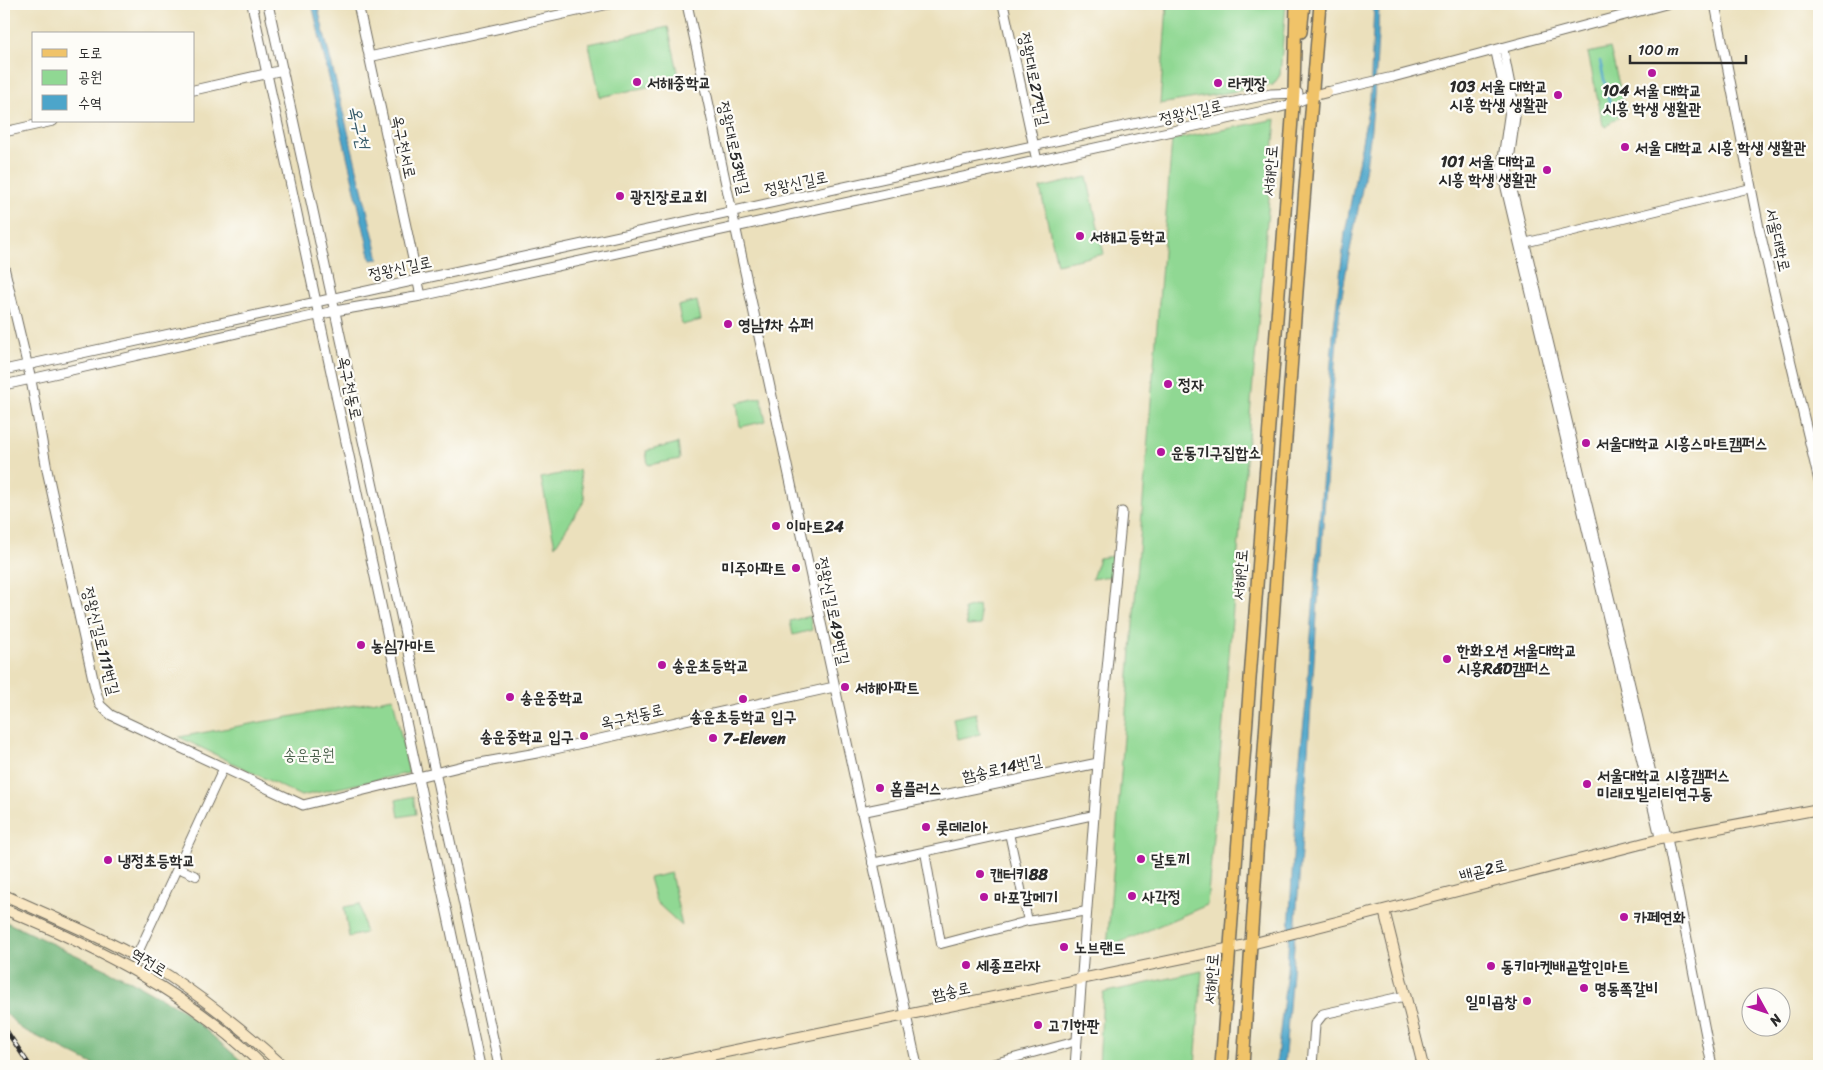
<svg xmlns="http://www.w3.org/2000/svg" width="1823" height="1070" viewBox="0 0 1823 1070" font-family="Sriracha,'Poor Story',sans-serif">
  <rect width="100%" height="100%" fill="#fdfcf7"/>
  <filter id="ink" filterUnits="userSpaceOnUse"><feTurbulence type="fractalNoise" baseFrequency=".02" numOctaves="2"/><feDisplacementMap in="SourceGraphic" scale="10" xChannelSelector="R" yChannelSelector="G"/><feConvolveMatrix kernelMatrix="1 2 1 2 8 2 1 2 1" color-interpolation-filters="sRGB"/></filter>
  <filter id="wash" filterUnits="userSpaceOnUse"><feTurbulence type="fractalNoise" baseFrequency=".0096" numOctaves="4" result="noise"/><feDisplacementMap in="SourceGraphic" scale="20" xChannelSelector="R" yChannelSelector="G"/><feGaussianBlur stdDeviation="1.12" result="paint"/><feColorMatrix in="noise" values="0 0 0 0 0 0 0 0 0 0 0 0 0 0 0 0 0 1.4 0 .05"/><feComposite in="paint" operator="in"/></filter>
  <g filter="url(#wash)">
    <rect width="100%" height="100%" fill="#ebe0bc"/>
    <path fill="#90d893" stroke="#5e825f" d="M1167 4H1286L1280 75 1273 85 1160 104Z
      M668 27 680 80 600 97 589 44Z
      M1610 48 1626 113 1612 121 1607 127 1603 125 1588 53Z
      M1276 119 1207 905 1107 948 1172 140Z
      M1087 177 1104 254 1057 264 1040 188Z
      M697 301 701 320 682 325 678 306Z
      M761 397 766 421 740 427 737 403Z
      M678 443 680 459 648 465 646 451Z
      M579 470 585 500 555 546 541 478Z
      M1114 556 1112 576 1092 579 1099 558Z
      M978 605 981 625 967 626 964 609Z
      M810 616 812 630 793 635 790 621Z
      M393 698 409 773 301 796 179 737Z
      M976 713 980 734 957 739 953 718Z
      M413 796 416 814 399 817 396 800Z
      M671 873 682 926 656 902 649 878Z
      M360 904 365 933 349 937 344 907Z
      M1202 971 1195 1066H1099L1103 993Z"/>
    <path fill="#74b87d" stroke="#507254" d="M4 921 131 981 183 1010 247 1066H97L20 1028 4 1011Z"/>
    <path fill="#4ca5ca" stroke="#3c687a" d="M312 4H317L379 259 371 260Z
      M1374 4H1379C1378 48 1375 93 1370 138 1362 205 1342 271 1337 339 1317 581 1306 824 1284 1066H1276L1287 970 1297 782 1306 704 1333 335 1345 233 1370 99Z"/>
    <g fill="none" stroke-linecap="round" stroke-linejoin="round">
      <path stroke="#4ca5ca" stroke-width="2.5" d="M1600 61 1608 98 1614 113"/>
    </g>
  </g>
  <g filter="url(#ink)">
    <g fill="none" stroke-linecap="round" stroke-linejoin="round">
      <g stroke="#6e6a5e" stroke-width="10">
        <path id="minor" d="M1503 47 1516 113 1508 171 1667 838
          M1495 50 1509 113 1501 169 1660 839
          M1520 244 1751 188
          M1009 833 1028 921
          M925 852 941 944 1028 921 1087 911
          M872 863 1094 815
          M178 868 196 876
          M136 957 224 767
          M984 1066 1077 1041"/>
      </g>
      <g stroke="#6e6a5e" stroke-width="11">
        <path id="tertiary" d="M252 4 480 1066
          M268 4 499 1066
          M358 4 421 296
          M687 4 917 1066
          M1003 4 1037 161
          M1715 4 1759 228 1819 481
          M369 57 609 4
          M194 90 283 70
          M1327 92 1393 77 1666 4
          M4 132 53 121
          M4 267 31 380 47 470 95 688 100 705 111 715 303 805 463 766 537 753 834 687
          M4 370 1271 94 1298 93
          M4 385 335 311 421 296 1273 109 1292 104 1311 96
          M1098 763 1122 512
          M861 812 1098 763 1075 1066
          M1667 838 1712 1066
          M1312 1066 1315 1024 1323 1014 1405 996"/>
      </g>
      <g stroke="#6e6a5e" stroke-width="12">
        <path id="secondary" d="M1311 96 1327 92
          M4 895C59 920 117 943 169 976 210 1003 247 1033 283 1066
          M4 909C98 948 189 993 263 1066
          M1384 910 1423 1066
          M658 1066 1251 944 1660 839 1819 809"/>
      </g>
      <g stroke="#6e6a5e" stroke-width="14">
        <path id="primary" d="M1301 32 1304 4
          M1221 1066 1294 92 1296 4
          M1243 1066C1266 712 1290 358 1320 4"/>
      </g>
      <use href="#minor" stroke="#fff" stroke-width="8"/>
      <use href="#tertiary" stroke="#fff" stroke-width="9"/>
      <use href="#secondary" stroke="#f9e7c3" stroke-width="10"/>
      <use href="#primary" stroke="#f0c369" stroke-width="11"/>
      <g stroke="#2b2b2b" stroke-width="4.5">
        <path id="rail" d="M4 1027 30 1066"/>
      </g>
      <use href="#rail" stroke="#fdfcf7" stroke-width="2.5" stroke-dasharray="8" stroke-linecap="butt"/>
    </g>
  </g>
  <g fill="#b5179e" stroke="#fdfcf7" stroke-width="2">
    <circle cx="1652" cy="73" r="5"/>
    <circle cx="637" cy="82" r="5"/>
    <circle cx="1218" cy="83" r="5"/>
    <circle cx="1558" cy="95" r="5"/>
    <circle cx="1625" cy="147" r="5"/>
    <circle cx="1547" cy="170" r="5"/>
    <circle cx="620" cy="196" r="5"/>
    <circle cx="1080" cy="236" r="5"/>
    <circle cx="728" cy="324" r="5"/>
    <circle cx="1168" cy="384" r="5"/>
    <circle cx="1586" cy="443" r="5"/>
    <circle cx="1161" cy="452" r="5"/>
    <circle cx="776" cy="526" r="5"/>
    <circle cx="796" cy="568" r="5"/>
    <circle cx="361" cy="645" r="5"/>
    <circle cx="1447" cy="659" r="5"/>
    <circle cx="662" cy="665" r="5"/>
    <circle cx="845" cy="687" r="5"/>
    <circle cx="510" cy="697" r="5"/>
    <circle cx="743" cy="699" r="5"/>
    <circle cx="584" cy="736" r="5"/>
    <circle cx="713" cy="738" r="5"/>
    <circle cx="1587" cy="784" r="5"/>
    <circle cx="880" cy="788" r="5"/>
    <circle cx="926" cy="827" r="5"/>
    <circle cx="1141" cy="859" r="5"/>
    <circle cx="108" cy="860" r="5"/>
    <circle cx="980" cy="874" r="5"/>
    <circle cx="1132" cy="896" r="5"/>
    <circle cx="984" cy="897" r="5"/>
    <circle cx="1624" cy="917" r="5"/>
    <circle cx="1064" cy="947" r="5"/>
    <circle cx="966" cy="965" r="5"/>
    <circle cx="1491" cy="966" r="5"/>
    <circle cx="1584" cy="988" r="5"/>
    <circle cx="1527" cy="1001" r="5"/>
    <circle cx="1038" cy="1025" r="5"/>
  </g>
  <g text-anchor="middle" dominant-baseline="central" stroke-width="4.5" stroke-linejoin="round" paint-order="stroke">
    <g font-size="16" fill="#2b2b2b" stroke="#fdfcf7">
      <text transform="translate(1034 79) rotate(78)">정왕대로27번길</text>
      <text transform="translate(1191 112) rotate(-13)">정왕신길로</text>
      <text transform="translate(404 147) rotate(78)">옥구천서로</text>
      <text transform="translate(734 148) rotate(77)">정왕대로53번길</text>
      <text transform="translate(1270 171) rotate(-86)">서해안로</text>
      <text transform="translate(796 183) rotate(-12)">정왕신길로</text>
      <text transform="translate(1778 240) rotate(77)">서울대학로</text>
      <text transform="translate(400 268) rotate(-12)">정왕신길로</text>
      <text transform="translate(350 388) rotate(78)">옥구천동로</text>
      <text transform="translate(1240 575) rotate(-86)">서해안로</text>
      <text transform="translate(833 611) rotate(78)">정왕신길로49번길</text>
      <text transform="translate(101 641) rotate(76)">정왕신길로111번길</text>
      <text transform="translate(632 716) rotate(-13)">옥구천동로</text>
      <text transform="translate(1002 768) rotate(-12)">함송로14번길</text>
      <text transform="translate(1483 870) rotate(-14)">배곧2로</text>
      <text transform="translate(149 962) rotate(32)">역전로</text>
      <text transform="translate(1211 979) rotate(-86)">서해안로</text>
      <text transform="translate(951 991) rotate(-12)">함송로</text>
    </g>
    <g font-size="16" font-weight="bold" fill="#2b2b2b" stroke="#fdfcf7" text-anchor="start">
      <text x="647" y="82">서해중학교</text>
      <text x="1228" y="83">라켓장</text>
      <text x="1548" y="86" text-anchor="end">103 서울 대학교<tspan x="1548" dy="18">시흥 학생 생활관</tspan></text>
      <text x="1652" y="90" text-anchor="middle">104 서울 대학교<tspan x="1652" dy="18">시흥 학생 생활관</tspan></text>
      <text x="1635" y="147">서울 대학교 시흥 학생 생활관</text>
      <text x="1537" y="161" text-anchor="end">101 서울 대학교<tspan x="1537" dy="18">시흥 학생 생활관</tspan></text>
      <text x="630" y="196">광진장로교회</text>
      <text x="1090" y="236">서해고등학교</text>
      <text x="738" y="324">영남1차 슈퍼</text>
      <text x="1178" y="384">정자</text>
      <text x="1596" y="443">서울대학교 시흥스마트캠퍼스</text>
      <text x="1171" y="452">운동기구집합소</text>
      <text x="786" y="526">이마트24</text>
      <text x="786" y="568" text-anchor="end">미주아파트</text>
      <text x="371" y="645">농심가마트</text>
      <text x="1457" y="650">한화오션 서울대학교<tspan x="1457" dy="18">시흥R&amp;D캠퍼스</tspan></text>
      <text x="672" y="665">송운초등학교</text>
      <text x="855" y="687">서해아파트</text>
      <text x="520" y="697">송운중학교</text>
      <text x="743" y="716" text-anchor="middle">송운초등학교 입구</text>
      <text x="574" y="736" text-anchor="end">송운중학교 입구</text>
      <text x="723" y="738">7-Eleven</text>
      <text x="1597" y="775">서울대학교 시흥캠퍼스<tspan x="1597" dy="18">미래모빌리티연구동</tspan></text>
      <text x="890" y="788">홈플러스</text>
      <text x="936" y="827">롯데리아</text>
      <text x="1151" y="859">달토끼</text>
      <text x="118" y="860">냉정초등학교</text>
      <text x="990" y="874">캔터키88</text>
      <text x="1142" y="896">사각정</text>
      <text x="994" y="897">마포갈메기</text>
      <text x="1634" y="917">카페연화</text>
      <text x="1074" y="947">노브랜드</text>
      <text x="976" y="965">세종프라자</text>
      <text x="1501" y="966">동키마켓배곧할인마트</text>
      <text x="1594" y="988">명동쪽갈비</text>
      <text x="1517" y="1001" text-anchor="end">일미곱창</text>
      <text x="1048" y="1025">고기한판</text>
    </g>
    <g font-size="16" fill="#495f4a" stroke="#fdfcf7">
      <text x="309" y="754">송운공원</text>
    </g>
    <g font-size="18" font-style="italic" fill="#385c6b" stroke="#fdfcf7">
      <text transform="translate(359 127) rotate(77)">옥구천</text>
    </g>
  </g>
  <rect width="1823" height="1070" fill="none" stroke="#fdfcf7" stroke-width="20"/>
  <rect x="32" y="32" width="162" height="90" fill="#fdfcf7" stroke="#a9a8a5"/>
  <rect x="42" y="49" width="25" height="8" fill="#f0c369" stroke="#a9a8a5"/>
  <text x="78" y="58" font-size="15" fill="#2b2b2b">도로</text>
  <rect x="42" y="70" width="25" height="15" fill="#90d893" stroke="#a9a8a5"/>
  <text x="78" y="82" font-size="15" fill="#2b2b2b">공원</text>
  <rect x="42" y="95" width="25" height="15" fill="#4ca5ca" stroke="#a9a8a5"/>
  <text x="78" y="108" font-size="15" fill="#2b2b2b">수역</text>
  <g transform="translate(1766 1012) rotate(130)"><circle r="24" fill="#fdfcf7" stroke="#a9a8a5"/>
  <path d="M0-4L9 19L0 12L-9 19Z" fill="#b5179e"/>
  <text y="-8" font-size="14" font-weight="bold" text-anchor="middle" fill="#2b2b2b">N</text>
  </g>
  <path d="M1630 55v8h116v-8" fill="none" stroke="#2b2b2b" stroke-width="2.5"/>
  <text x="1638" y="55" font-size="15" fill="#2b2b2b" stroke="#fdfcf7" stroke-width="4" paint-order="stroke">100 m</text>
</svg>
